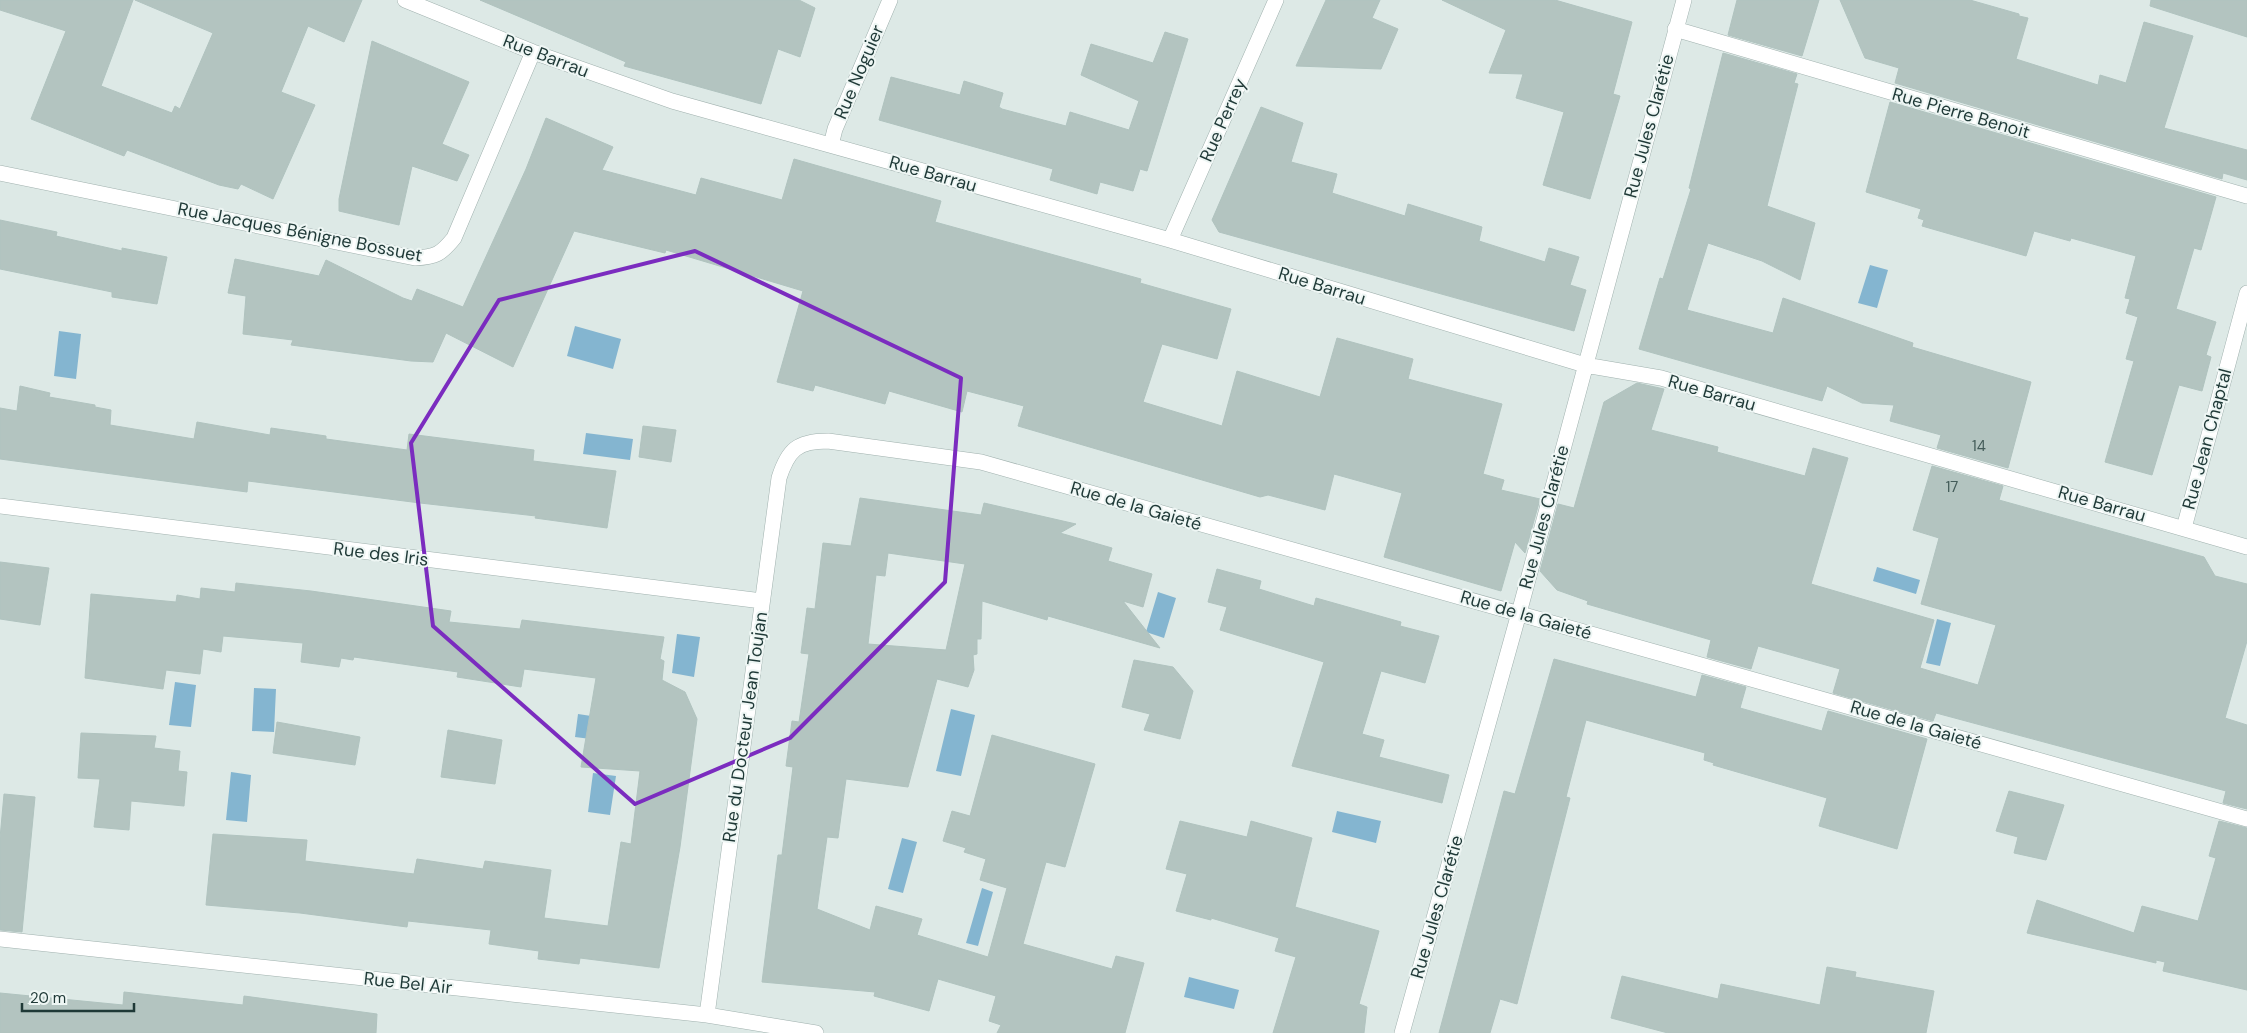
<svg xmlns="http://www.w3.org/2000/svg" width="2247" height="1033" viewBox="0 0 2247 1033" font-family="'DM Sans',sans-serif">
  <rect width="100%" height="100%" fill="#dde9e6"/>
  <path fill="#84b5d0" d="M1870 265 1888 270 1877 308 1858 303Z
    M575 326 621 339 613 369 567 356Z
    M59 331 81 334 76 379 54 376Z
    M586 433 633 439 630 460 583 454Z
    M1877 567 1920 580 1916 594 1873 581Z
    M1158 592 1176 598 1164 638 1146 632Z
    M1937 619 1951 623 1940 666 1926 663Z
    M677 634 700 637 694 677 672 673Z
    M175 682 196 685 191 727 169 725Z
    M254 688 276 689 274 732 252 731Z
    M951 709 975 715 961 776 936 771Z
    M578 714 618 720 614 742 575 737Z
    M231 772 251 775 247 822 226 820Z
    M593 773 616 776 610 815 588 812Z
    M1337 811 1381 821 1376 843 1332 832Z
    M902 838 917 842 903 893 888 889Z
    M982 888 993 892 978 946 966 943Z
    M1189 977 1239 990 1234 1009 1184 997Z"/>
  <path fill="#b3c4c0" stroke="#b0c3bf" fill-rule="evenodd" d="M0 0H133L101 86 172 113 175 106 180 109 213 33 135 0H362L344 42 308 26 281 92 315 105 273 199 241 184 238 189 219 185 127 150 124 156 31 119 66 31 0 10Z
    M480 0H799L815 8 800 57 778 49 761 104 624 66 626 62Z
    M1326 0H1380L1372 18 1398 29 1381 69 1296 66Z
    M1442 0H1555L1632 22 1613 94 1620 96 1590 199 1543 185 1564 112 1516 98 1523 74 1489 73 1506 30Z
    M1737 0H1819L1802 56 1728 35Z
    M1840 0H1970L2019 14V16L2028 18 2016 59 2098 85 2100 75 2126 83 2144 22 2193 36 2164 128 2247 150V180L2223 173 2222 179 1895 83 1899 68 1865 58Z
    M2151 0H2247V37L2150 6Z
    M1165 32 1188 39 1147 171 1140 169 1133 191 1100 182 1097 194 1050 180 1053 169 879 120 891 77 960 95 964 81 1003 93 999 107 1002 109 1066 126 1070 112 1129 130 1139 101 1081 75 1091 44 1153 63Z
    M372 41 469 82 442 144 469 155 457 181 412 166 399 225 339 211V199Z
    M1723 53 1797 74 1794 83 1798 84 1767 206 1815 223 1800 280 1762 261 1708 243 1687 310 1773 333 1783 298 1913 343 1912 347 2031 382 2008 468 1937 448 1941 435 1890 421 1894 405 1862 403 1827 386 1822 401 1639 349 1660 278 1663 279 1691 189 1689 188Z
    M1890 102 2216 197 2201 250 2194 248 2176 309 2216 322 2206 355 2211 357 2202 391 2179 385 2152 475 2105 462 2134 361 2126 359 2138 317 2126 313 2130 299 2125 298 2136 256 2071 238 2070 241 2034 231 2026 256 1922 226 1924 220 1918 218 1921 209 1866 192Z
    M1261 107 1303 123 1291 162 1337 174 1332 193 1405 216 1408 204 1482 227 1479 241 1545 262 1549 248 1579 257 1570 285 1586 290 1574 331 1219 232 1212 220Z
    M546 118 613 147 602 170 696 195 701 178 782 200 794 159 941 201 935 222 1141 279 1140 283 1231 309 1217 359 1162 344 1143 402 1222 426 1237 371 1320 397 1337 338 1413 359 1408 379 1502 404 1483 474 1504 480 1501 490 1540 499 1525 553 1515 542 1501 591 1384 557 1402 493 1334 474 1325 510 1268 495 1260 497 1018 426 1024 406 967 391 962 412 889 391 885 404 815 385 813 391 777 382 803 291 666 250 665 253 574 231 513 367 446 333 433 362 411 361 291 345 293 340 243 334 246 296 228 293 235 259 319 276 326 260 403 298 412 301 417 289 463 307 526 169Z
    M0 220 57 232 56 236 122 251V248L167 257 157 304 112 297V292L0 269Z
    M1637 383 1664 389 1651 430 1718 447 1717 452 1805 476 1813 448 1848 458 1811 584 1934 620 1920 668 1978 685 1996 625 1921 604 1939 538 1913 530 1932 466 2003 486 1999 500 2204 557 2215 576 2247 584V641L2225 718 2247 725V809L2223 803 2226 791 1936 713 1933 721 1833 693 1840 669 1758 646 1751 669 1707 657 1711 640 1587 604 1588 601 1557 590 1540 571 1558 504 1574 508 1604 402Z
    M20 386 50 393 49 397 95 405V407L111 410 110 425 194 439 197 422 270 435 271 428 326 436V439L407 450 409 434 534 450 533 461 616 471 607 528 535 518 536 516 420 503 248 481 247 492 0 459V408L17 411Z
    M643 426 676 430 671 462 639 457Z
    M860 498 981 515 984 503 1076 524 1060 533 1112 548 1108 561 1152 574 1143 607 1123 601 1160 648 1048 616 1047 620 982 601 981 639H977V654L973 655 974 670 968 687 937 679 908 787 846 779 838 838 827 837 817 909 870 930 876 906 922 919 917 935 988 957 1007 888 980 880 986 859 964 852 966 848 943 841 952 811 970 816 992 735 1095 764 1065 867 1046 862 1023 944 1112 969 1116 956 1144 963 1125 1033H997L1001 1025 989 1021 996 996 938 979 929 1011 874 996 875 992 762 982 778 855H782L793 767 786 766 792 721 799 722 809 654 801 653 807 608 815 609 823 543 851 546ZM888 553 965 564 946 650 868 644 876 575 885 576Z
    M0 562 49 568 40 625 0 619Z
    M1217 569 1261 581 1259 589 1314 606 1316 598 1401 622 1400 626 1439 636 1425 683 1381 671 1362 734 1384 740 1379 757 1449 775 1442 803 1292 766 1324 662 1220 630 1227 607 1208 602Z
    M236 583 311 591 451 611 449 622 520 629 522 620 664 637 660 659 664 661 662 680 685 692 697 719 680 847 659 968 580 958 579 964 538 959 539 951 489 944 491 930 408 921 407 927 300 913 206 905 213 834 307 840 305 861 414 874 417 859 483 869 485 861 551 870 544 918 608 926 621 842 631 844 640 771 581 767 596 678 524 669 521 687 457 677 458 672 354 657 353 660 341 658 339 667 301 662 303 643 223 636 221 652 203 649 200 674 166 670 163 689 85 678 91 594 176 602 177 595 200 599 201 588 235 592Z
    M1554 659 1696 697 1702 675 1746 687 1740 708 1822 731 1828 711 1927 739 1897 849 1819 826 1827 798 1713 765 1714 763 1704 760 1705 753 1586 720 1566 797 1570 798 1517 1004 1500 999 1490 1033H1439L1504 791 1515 794Z
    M1134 660 1173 667 1193 691 1180 739 1144 730 1150 714 1122 707Z
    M277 722 360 737 355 765 273 753Z
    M448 730 502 740 495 784 441 777Z
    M81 733 156 736 154 748 180 751 178 771 187 772 184 806 131 801 129 830 94 827 100 779 78 778Z
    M2009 791 2064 805 2046 860 2014 853 2018 837 1996 831Z
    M4 794 35 797 22 932 0 930V838Z
    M1180 821 1247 837 1251 821 1312 838 1295 907 1379 931 1359 1004 1367 1007 1364 1033H1273L1296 957 1275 951 1279 938 1211 918V920L1176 911 1187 874 1166 869Z
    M2219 821 2247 828V990L2163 971 2165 962 2156 960V963L2027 933 2037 900 2134 933 2142 906 2198 921 2216 858 2209 856Z
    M1827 967 1856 972 1855 977 1934 991 1926 1033H1668L1611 1018 1622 976 1718 999 1721 984 1820 1005Z
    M124 992 243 1005 244 996 377 1014 376 1033H0V993L123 1005Z"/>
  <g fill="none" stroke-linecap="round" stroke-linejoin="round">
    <g stroke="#a0b1ae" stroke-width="16">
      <path id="minor" d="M405 0 533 52 672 101 1170 240 1585 365 1661 378 2247 547
        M1675 29 2247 196
        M831 145 835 129 890 0
        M0 173 415 258C436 257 441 254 454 238L533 52
        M1170 240 1276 0
        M0 506 762 601
        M2184 528 2247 293
        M0 939 707 1015 816 1033
        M707 1015 779 478C788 450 797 441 828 441L981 462 2247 819
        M1402 1033 1519 613 1684 0"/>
    </g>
    <use href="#minor" stroke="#fff" stroke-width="15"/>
  </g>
  <path fill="none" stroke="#7b2cbf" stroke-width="4" stroke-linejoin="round" d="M695 251 961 378 945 582 790 738 635 804 433 626 411 443 499 300Z"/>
  <g text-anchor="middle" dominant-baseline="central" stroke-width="4" stroke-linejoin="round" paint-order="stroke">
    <g font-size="15" fill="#445c59">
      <text x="1979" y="446">14</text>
      <text x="1952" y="487">17</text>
    </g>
    <g font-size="18" fill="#1f3937" stroke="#eef6f4">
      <text transform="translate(546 56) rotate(21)">Rue Barrau</text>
      <text transform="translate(859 72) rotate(-67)">Rue Noguier</text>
      <text transform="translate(1961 113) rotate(16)">Rue Pierre Benoit</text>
      <text transform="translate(1223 120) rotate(-66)">Rue Perrey</text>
      <text transform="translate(1649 126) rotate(-75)">Rue Jules Clarétie</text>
      <text transform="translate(933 174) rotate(16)">Rue Barrau</text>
      <text transform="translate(300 232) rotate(11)">Rue Jacques Bénigne Bossuet</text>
      <text transform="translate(1322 286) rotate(17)">Rue Barrau</text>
      <text transform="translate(1712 393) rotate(16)">Rue Barrau</text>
      <text transform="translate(2207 439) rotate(-75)">Rue Jean Chaptal</text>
      <text transform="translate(2102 504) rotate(16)">Rue Barrau</text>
      <text transform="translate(1136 506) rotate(16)">Rue de la Gaieté</text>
      <text transform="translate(1544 517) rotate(-75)">Rue Jules Clarétie</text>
      <text transform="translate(381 554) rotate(7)">Rue des Iris</text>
      <text transform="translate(1526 615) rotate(16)">Rue de la Gaieté</text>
      <text transform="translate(1916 725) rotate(16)">Rue de la Gaieté</text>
      <text transform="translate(745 727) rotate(-82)">Rue du Docteur Jean Toujan</text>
      <text transform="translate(1437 907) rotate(-74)">Rue Jules Clarétie</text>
      <text transform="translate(408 983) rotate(6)">Rue Bel Air</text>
    </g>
  </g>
  <path d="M22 1003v8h112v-8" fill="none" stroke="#1f3937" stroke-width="2.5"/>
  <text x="30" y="1003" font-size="15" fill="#1f3937" stroke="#eef6f4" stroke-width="4" paint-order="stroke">20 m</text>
</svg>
